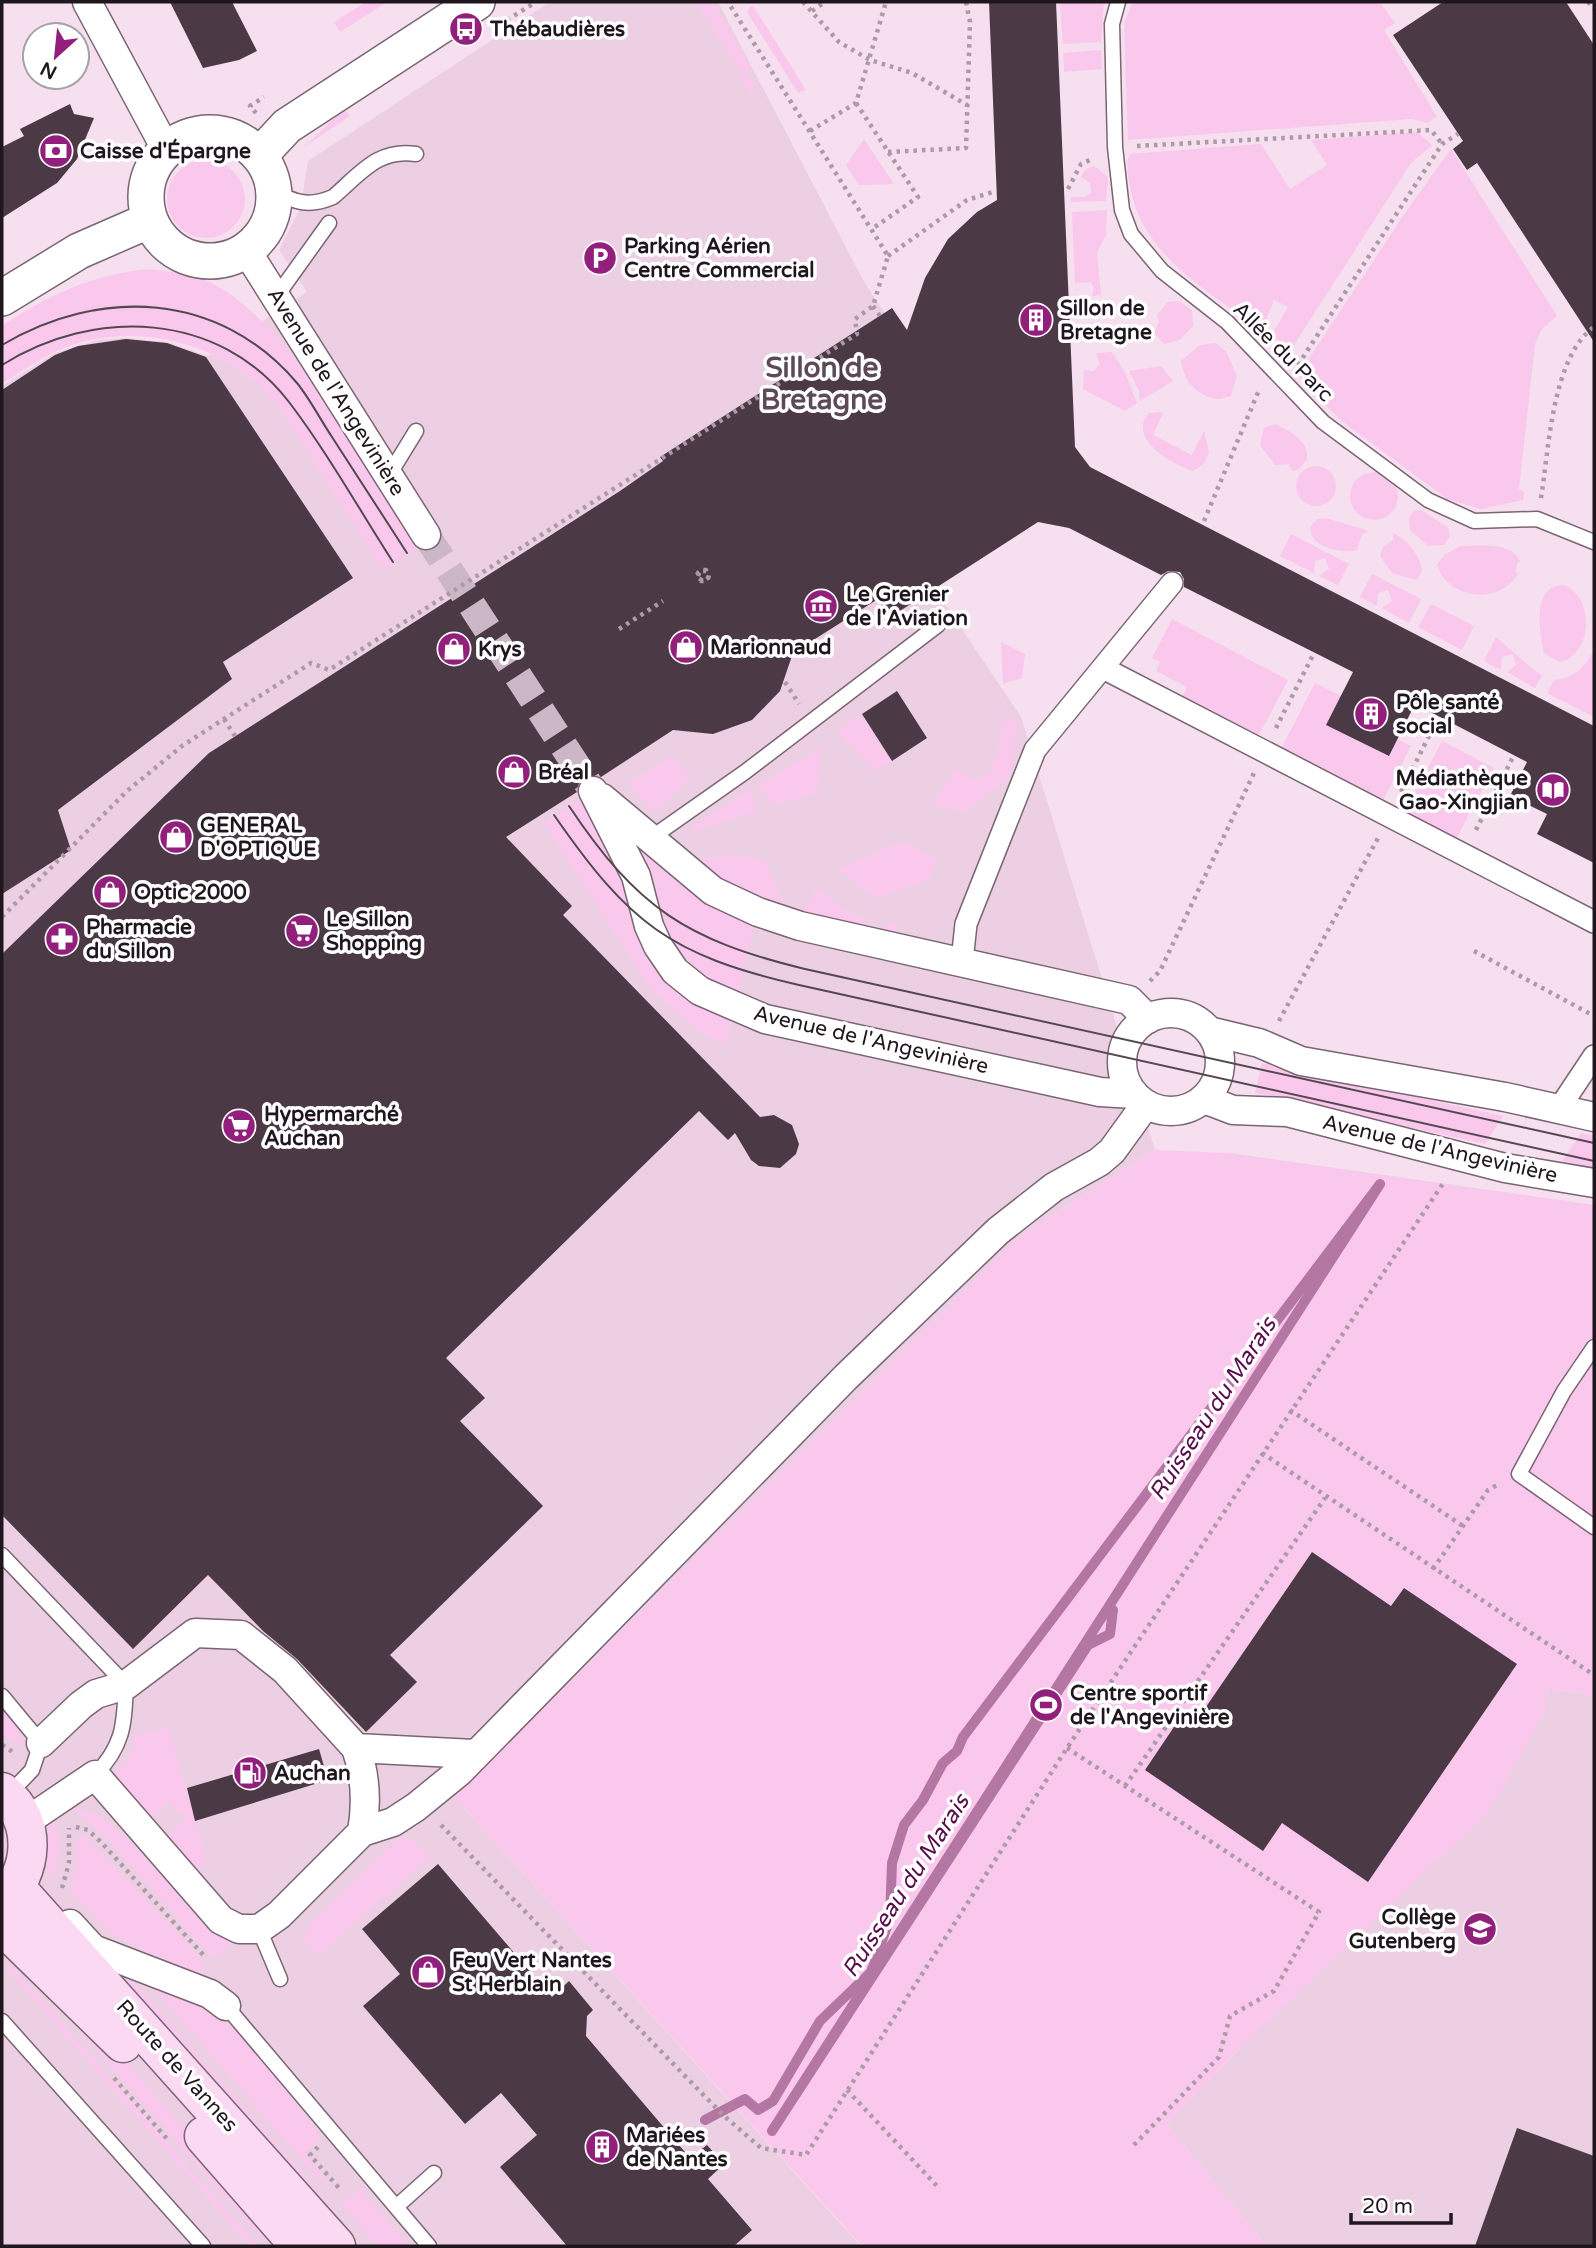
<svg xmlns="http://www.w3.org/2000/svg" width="1596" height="2248" viewBox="0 0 1596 2248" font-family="'Varela Round',sans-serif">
  <rect width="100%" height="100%" fill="#f6dfef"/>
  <path fill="#eccfe3" d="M550 2H718L863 280 987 471 896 531 1021 717 1155 1150 1018 1237 454 1797 861 2246H2V386L55 353 98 340 125 338 167 342 208 356 307 292 279 250 301 207 308 161Z
    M1549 1689 1594 1695V2246H1267L1166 2123 1242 2046 1543 1714Z"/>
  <path fill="#fac8ec" d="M366 2H387L340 32 334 22Z
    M696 2H713L751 67 746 73 756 90 750 94 739 76 742 74Z
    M1060 2H1104L1101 42 1063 44Z
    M1133 2H1380L1395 23 1384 30 1437 117 1427 123 1411 119 1128 140 1124 23Z
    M751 6 754 7 806 90 798 93 747 12Z
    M1101 50 1102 69 1064 72 1063 53Z
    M344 109 350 116 304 147Z
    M1417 132 1432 145 1411 163 1292 348 1271 336 1288 307 1274 300 1262 330 1257 327C1205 290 1141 253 1130 186 1128 176 1125 164 1130 154L1261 144 1290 189 1327 165 1311 140Z
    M864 139 894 184 859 185 846 165Z
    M1451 149 1557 316 1542 329 1535 344 1519 489 1524 492 1523 500 1481 509 1447 499 1339 419 1298 375 1407 210Z
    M167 199a39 39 0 1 1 78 0a39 39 0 1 1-78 0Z
    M1094 166 1108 177 1106 201 1070 202 1071 197H1085L1091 193 1090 183 1081 177 1085 170Z
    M1107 210 1106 235 1097 253 1101 295 1092 296 1094 288 1091 282 1075 283 1072 212Z
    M149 269C167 271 185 273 202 279 286 311 369 471 419 547L383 569C362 536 340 503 319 470 300 441 283 408 257 384 205 336 120 322 57 351 38 359 20 373 2 384V326C48 295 94 274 149 269Z
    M1178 301 1192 310 1193 326 1180 340 1164 344 1154 333 1159 321 1157 315 1168 302Z
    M1215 343 1226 351 1237 376 1231 396 1220 399C1198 398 1184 382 1181 361L1200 345Z
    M1112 352 1126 374 1137 403 1125 411 1083 389 1084 370 1094 371 1100 364 1096 353Z
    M1161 366 1173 381 1140 401 1139 391 1129 371Z
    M1159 412 1163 413 1153 435 1192 455 1204 431 1209 452 1204 464 1193 471C1173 465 1126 439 1149 413Z
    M1276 424C1291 432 1309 441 1307 459L1298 470 1292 471 1289 464 1275 465 1260 445 1264 428Z
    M1296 486a20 20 0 1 1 40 0a20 20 0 1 1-40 0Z
    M1350 496a24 24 0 1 1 48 0a24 24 0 1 1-48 0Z
    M1421 510 1448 528 1450 536 1444 545 1428 546 1410 530 1409 518 1414 511Z
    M1326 518 1366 530 1368 532 1362 534 1357 550C1341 554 1308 547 1311 526L1317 519Z
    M1393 533C1407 539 1421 556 1422 571L1416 580 1392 573 1380 556 1383 547 1393 540Z
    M1291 534 1349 564 1338 585 1319 576 1329 569 1325 558 1315 561 1314 573 1280 556Z
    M1461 546C1481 546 1512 541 1521 563L1518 562 1515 572 1518 574C1500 605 1448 600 1437 565L1444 555Z
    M1372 574 1421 599 1409 623 1382 608 1392 601 1388 590 1378 593 1377 606 1360 597Z
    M1564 585C1595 597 1593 656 1559 662L1544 653C1539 632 1532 584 1564 585Z
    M1431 604 1474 626 1462 650 1418 627Z
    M1172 619 1288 680 1257 739 1181 700 1187 687 1156 671 1160 662 1152 658Z
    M1496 637C1512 650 1525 664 1542 675L1535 688 1507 672 1516 665 1513 654 1502 657 1501 670 1484 661Z
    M1001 642 1025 654 1022 678 1003 684Z
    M1594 651V717L1547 693 1554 680C1575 678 1583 668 1594 651Z
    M1315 683 1341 696 1327 725 1388 756 1397 739 1411 746 1381 804 1280 751Z
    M861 715 891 761 875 772 837 731Z
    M1003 717 1017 720 1010 777 964 812 932 805 955 769C998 801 998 742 1003 717Z
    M1442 741 1494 768 1455 841 1404 814Z
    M822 747 817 793 776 805 758 786Z
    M673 756 691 778 653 812 628 783Z
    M751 789 757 811 695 831 691 827Z
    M581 800 621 864 637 922 733 1018 725 1045 697 1030 651 989 544 823Z
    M636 840 754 923 737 998 713 983 676 948 665 922 655 882 631 843Z
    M902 841 938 861 929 879 876 899 839 869Z
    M730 855 764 859 787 911 803 913 816 888 846 911 866 920 864 929 884 934 886 924H897L894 940C824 924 749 908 693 860Z
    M1262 1063 1503 1116 1485 1144 1255 1093Z
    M1581 1133 1594 1136V1168L1562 1161Z
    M1155 1150 1230 1153 1594 1205V1695L1549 1689 1543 1714 1489 1812 1242 2046 1166 2123 1267 2246H862L454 1797 1018 1237Z
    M2 1709 17 1726 22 1747 2 1734Z
    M168 1727 205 1854V1865L193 1870 169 1835 186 1818 169 1802 152 1818 115 1775 132 1753 134 1736Z
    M74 1809C128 1811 179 1916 231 1942L222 1953 212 1957 107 1838Z
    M54 1820 60 1842 54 1878C41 1867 41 1833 54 1820Z
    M85 1835 207 1965 198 1977 112 1934 72 1894 77 1838Z
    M401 1837 413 1840 430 1857 322 1952H314L304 1940 308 1926Z
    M101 1963 131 1979 319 2192 308 2202Z
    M11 1965 258 2246H250L6 1968Z
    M40 1986 117 2052 275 2231 264 2241Z
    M156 1987C171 1992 189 1996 202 2005 251 2035 286 2094 321 2138L303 2154 328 2183 325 2186 159 1995Z
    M361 2190 409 2246H378L341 2203Z"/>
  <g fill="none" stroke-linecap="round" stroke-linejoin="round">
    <path stroke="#b477a3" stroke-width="10" d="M705 2120 745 2099 758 2110 773 2101 820 2021 871 1972 890 1918 892 1863 904 1825 923 1800 943 1763 957 1751 963 1737 1380 1184 772 2131 1088 1645 1110 1634 1113 1610"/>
  </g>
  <path fill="#4b3a46" d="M170 2H232L257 51 239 60 203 68Z
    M989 2H1056L1075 447 1090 467 1594 726V863L1537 834 1547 814 1510 796 1527 762 1415 704 1389 756 1326 725 1353 672 1184 587V579L1180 572 1168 571 1161 575 1069 528 1038 522 889 618 878 599 793 653 780 691 752 720 713 734 673 730 601 777H585L579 783 577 792 506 837 572 906 563 915 760 1117 774 1115 792 1125 799 1144 796 1154 780 1168 759 1166 751 1160 735 1133 728 1140 699 1111 446 1358 485 1398 460 1421 543 1506 390 1655 417 1682 366 1732 297 1659 263 1631 208 1575 133 1649 2 1515V954L209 753 620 491 663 461 660 457 892 308 907 330 925 278 948 239 977 212 997 200Z
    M1443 2H1566L1594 45V342L1477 163 1467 170 1453 149 1463 141 1393 35Z
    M70 104 74 114 94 118 77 159 57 183 2 218V147L24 136 20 129Z
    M126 339 167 343 206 357 353 578 223 662 232 679 58 810 71 850 2 894V390L55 355 78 346Z
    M897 691 927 738 892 761 862 714Z
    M1312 1552 1391 1606 1404 1588 1517 1664 1368 1882 1282 1823 1263 1851 1145 1770 1182 1715 1195 1723Z
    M319 1749 328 1780 195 1821 187 1788Z
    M438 1864 552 1997 569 1981 593 2010 587 2016 586 2036 690 2158 707 2145 724 2164 708 2179 752 2230 734 2246H567L500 2167 537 2135 501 2093 465 2124 363 2006 400 1974 362 1929Z
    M1517 2128 1594 2156V2246H1475Z"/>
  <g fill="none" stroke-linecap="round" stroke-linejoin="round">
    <path stroke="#cbb7c5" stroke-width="28" stroke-dasharray="28 14" stroke-linecap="butt" d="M426 535 593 791"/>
    <g stroke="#796573" stroke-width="17">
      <path id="service" d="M1118 2 1112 24 1115 147 1122 210 1131 234 1162 271 1227 322 1323 422 1428 500 1474 521 1537 519 1594 542
        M274 191C295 203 310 207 333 197 360 174 378 148 416 154
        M276 297 329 223
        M389 475 416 431
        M651 838 745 772 938 625
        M1594 1347 1564 1391 1519 1474 1594 1527
        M2 1555 126 1685C124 1725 124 1745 95 1775
        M2 1696 41 1743 32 1770 8 1795
        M259 1929 280 1979
        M226 2006 429 2246
        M2 2021 203 2246
        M396 2207 434 2173"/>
    </g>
    <g stroke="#796573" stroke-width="24">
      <path id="pedestrian" d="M1105 669 1594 922
        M962 961 966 924 1035 750 1172 583
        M1560 1107 1594 1056"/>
    </g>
    <g stroke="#796573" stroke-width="31">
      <path id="minor" d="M87 2 166 149
        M246 250 426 535
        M593 791 636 876 649 926 658 946 675 971 700 991 765 1019 1100 1092 1134 1094
        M602 798 713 891 758 912 800 926 1129 1000 1148 1019
        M1122 1062a49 49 0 1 1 98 0a49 49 0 1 1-98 0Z
        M1209 1031 1259 1043 1301 1061 1505 1097 1594 1117
        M1204 1099 1233 1110 1287 1112 1505 1168 1594 1183
        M41 1743 81 1705 96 1694 126 1685 195 1633 241 1635 285 1670 356 1748 474 1754
        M356 1748C366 1776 367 1803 362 1832
        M24 1823 95 1775 221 1920 239 1929H259L279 1915 362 1832 393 1822 416 1807 459 1772 846 1377 998 1231 1054 1187 1099 1162 1112 1151 1146 1104
        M70 1924 93 1949 210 1994 226 2006"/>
    </g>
    <g stroke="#796573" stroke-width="38">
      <path id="tertiary" d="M146 197a64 64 0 1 1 128 0a64 64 0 1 1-128 0Z
        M259 156 287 126 477 2
        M2 298 79 251 150 220"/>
    </g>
    <g stroke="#796573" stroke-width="41">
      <path id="secondary" d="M2 1792C38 1820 34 1873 2 1902
        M15 1887 336 2246
        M2 1925 123 2043
        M204 2136 300 2246"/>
    </g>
    <path stroke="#ac9ba7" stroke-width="4.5" stroke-dasharray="3.5 5" stroke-linecap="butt" d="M803 2 839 42 870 60 912 73 967 105
      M1588 2 1594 9
      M812 11 825 2
      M507 20 536 2
      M856 103 918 197 872 229
      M256 113 250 106 264 97
      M810 131 856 103 886 2
      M1137 146 1431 130 1442 144
      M888 152 966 148 970 22 966 2
      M1068 189 1081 164 1092 159
      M888 256 967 200 993 192
      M873 306 880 316
      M1298 365 1442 144 1458 134
      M1541 498C1549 449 1552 357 1594 327
      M1204 521 1259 390
      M698 576 700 571H706L708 578 703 581 697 577C697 571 701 570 706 570L709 575C708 581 703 583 698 579
      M619 629 663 601
      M785 682 799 704
      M224 719 235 736
      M1276 728 1314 653
      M1401 792 1439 716
      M1476 830 1514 755
      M2 917 127 791 182 746 311 663 329 670 857 334 855 319 873 306 888 256 728 2
      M1474 951 1594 1016
      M1150 981 1160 971 1254 773
      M1279 1021 1378 838
      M1290 1410 1463 1526
      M1262 1453 1594 1675
      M1433 1569 1488 1490 1499 1484
      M2 1745 13 1752
      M1067 1748 1319 1912 1274 1991 1230 2016 1219 2057 1134 2145
      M1125 1786 1325 1498
      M441 1825 723 2115 761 2148 806 2155 1067 1748 1444 1182
      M76 1827 88 1830 101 1842 206 1958
      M62 1888 69 1863V1828
      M114 2078 168 2140
      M847 2090 937 2186
      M318 2147 310 2155 339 2188"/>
    <use href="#service" stroke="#fff" stroke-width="14"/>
    <use href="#pedestrian" stroke="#fff" stroke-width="21"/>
    <use href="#minor" stroke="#fff" stroke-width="28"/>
    <use href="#tertiary" stroke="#fff" stroke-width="35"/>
    <use href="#secondary" stroke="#fcd9f3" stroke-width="38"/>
    <path stroke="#544850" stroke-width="2" d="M2 345C100 287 219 291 297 383 310 399 320 419 332 437 357 475 382 514 407 553
      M2 365C94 307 219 311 289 402 327 452 359 509 393 562
      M569 806C637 908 686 940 805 969L1594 1143
      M554 815C629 923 669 955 799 985L1594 1161"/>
  </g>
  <defs>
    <g id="bus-disc" transform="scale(1.75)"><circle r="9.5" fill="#931f7d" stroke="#fff"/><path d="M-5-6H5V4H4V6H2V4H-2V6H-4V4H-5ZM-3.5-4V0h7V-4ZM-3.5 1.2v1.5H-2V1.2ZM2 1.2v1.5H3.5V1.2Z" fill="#fff"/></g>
    <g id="bank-disc" transform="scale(1.75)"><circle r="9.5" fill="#931f7d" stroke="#fff"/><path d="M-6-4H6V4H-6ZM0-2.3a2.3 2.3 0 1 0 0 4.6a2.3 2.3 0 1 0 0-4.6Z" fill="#fff"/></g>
    <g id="parking-disc" transform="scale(1.75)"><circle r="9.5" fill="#931f7d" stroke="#fff"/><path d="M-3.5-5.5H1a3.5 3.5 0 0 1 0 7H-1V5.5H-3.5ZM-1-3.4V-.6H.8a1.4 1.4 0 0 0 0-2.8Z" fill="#fff"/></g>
    <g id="building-disc" transform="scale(1.75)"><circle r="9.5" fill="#931f7d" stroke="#fff"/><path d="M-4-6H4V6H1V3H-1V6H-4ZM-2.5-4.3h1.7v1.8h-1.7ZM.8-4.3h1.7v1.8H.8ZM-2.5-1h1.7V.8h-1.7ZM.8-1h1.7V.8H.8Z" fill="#fff"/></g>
    <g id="museum-disc" transform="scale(1.75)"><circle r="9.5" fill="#931f7d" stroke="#fff"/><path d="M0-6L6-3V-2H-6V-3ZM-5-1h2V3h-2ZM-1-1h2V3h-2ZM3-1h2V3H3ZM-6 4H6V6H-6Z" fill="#fff"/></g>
    <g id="shop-disc" transform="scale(1.75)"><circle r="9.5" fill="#931f7d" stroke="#fff"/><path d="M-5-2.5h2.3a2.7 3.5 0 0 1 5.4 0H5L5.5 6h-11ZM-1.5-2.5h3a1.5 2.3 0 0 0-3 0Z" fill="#fff"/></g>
    <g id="library-disc" transform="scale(1.75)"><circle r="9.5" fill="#931f7d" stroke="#fff"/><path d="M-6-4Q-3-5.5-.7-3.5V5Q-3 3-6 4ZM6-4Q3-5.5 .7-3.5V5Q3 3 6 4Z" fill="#fff"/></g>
    <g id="supermarket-disc" transform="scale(1.75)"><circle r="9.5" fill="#931f7d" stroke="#fff"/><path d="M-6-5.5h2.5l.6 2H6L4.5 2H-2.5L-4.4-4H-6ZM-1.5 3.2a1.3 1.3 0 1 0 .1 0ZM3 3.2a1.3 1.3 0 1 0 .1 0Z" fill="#fff"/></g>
    <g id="pharmacy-disc" transform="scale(1.75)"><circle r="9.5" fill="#931f7d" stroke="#fff"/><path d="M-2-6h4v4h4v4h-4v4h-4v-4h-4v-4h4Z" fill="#fff"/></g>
    <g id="stadium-disc" transform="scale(1.75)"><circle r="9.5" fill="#931f7d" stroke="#fff"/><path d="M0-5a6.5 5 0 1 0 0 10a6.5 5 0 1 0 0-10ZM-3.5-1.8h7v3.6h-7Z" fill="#fff"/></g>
    <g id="fuel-disc" transform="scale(1.75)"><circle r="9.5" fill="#931f7d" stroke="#fff"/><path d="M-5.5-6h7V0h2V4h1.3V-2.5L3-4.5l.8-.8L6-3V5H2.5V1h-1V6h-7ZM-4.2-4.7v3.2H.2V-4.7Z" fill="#fff"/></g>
    <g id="school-disc" transform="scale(1.75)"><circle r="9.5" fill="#931f7d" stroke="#fff"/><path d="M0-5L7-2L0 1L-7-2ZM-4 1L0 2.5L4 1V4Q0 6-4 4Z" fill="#fff"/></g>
  </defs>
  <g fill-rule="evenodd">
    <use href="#bus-disc" x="466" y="29"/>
    <use href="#bank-disc" x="56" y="151"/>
    <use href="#parking-disc" x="600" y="258"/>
    <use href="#building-disc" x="1036" y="320"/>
    <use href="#museum-disc" x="821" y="606"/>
    <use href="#shop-disc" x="686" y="647"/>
    <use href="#shop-disc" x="454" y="649"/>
    <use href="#building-disc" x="1371" y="714"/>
    <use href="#shop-disc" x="514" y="772"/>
    <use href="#library-disc" x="1553" y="790"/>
    <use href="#shop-disc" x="176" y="837"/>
    <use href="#shop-disc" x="110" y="892"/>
    <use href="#supermarket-disc" x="302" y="931"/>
    <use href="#pharmacy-disc" x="62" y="939"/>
    <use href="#supermarket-disc" x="239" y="1126"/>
    <use href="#stadium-disc" x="1046" y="1705"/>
    <use href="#fuel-disc" x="250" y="1773"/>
    <use href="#school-disc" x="1480" y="1929"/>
    <use href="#shop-disc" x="428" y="1972"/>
    <use href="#building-disc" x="602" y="2147"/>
  </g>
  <g text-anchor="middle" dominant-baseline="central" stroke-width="7" stroke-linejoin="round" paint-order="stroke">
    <g font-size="21" font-weight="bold" fill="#1f171d" stroke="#fff" text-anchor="start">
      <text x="490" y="29">Thébaudières</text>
      <text x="80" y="151">Caisse d'Épargne</text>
      <text x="624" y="246">Parking Aérien<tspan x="624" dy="24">Centre Commercial</tspan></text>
      <text x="1060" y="308">Sillon de<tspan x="1060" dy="24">Bretagne</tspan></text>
      <text x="846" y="594">Le Grenier<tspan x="846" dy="24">de l'Aviation</tspan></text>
      <text x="710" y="647">Marionnaud</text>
      <text x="478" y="649">Krys</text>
      <text x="1396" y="702">Pôle santé<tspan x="1396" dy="24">social</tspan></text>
      <text x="538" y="772">Bréal</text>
      <text x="1528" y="778" text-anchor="end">Médiathèque<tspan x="1528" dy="24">Gao-Xingjian</tspan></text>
      <text x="200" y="825">GENERAL<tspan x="200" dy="24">D'OPTIQUE</tspan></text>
      <text x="134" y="892">Optic 2000</text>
      <text x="326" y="919">Le Sillon<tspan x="326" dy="24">Shopping</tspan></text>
      <text x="86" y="927">Pharmacie<tspan x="86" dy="24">du Sillon</tspan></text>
      <text x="264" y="1114">Hypermarché<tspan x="264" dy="24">Auchan</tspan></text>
      <text x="1070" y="1693">Centre sportif<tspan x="1070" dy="24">de l'Angevinière</tspan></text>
      <text x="274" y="1773">Auchan</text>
      <text x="1456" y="1917" text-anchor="end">Collège<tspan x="1456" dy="24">Gutenberg</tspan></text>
      <text x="452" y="1960">Feu Vert Nantes<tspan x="452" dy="24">St Herblain</tspan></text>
      <text x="626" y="2135">Mariées<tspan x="626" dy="24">de Nantes</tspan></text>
    </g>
    <g font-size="21" fill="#1f171d" stroke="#fff">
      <text transform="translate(1283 352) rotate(45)">Allée du Parc</text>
      <text transform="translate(336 392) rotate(58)">Avenue de l'Angevinière</text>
      <text transform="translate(871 1040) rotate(13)">Avenue de l'Angevinière</text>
      <text transform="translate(1440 1149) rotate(13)">Avenue de l'Angevinière</text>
      <text transform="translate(177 2066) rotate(48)">Route de Vannes</text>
    </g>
    <g font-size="23" font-style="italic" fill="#580c4a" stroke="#fff">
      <text transform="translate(1213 1409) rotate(-57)">Ruisseau du Marais</text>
      <text transform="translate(906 1886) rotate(-57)">Ruisseau du Marais</text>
    </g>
    <g font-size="28" font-weight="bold" fill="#5d4a57" stroke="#fff">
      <text x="822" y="368">Sillon de<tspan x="822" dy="32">Bretagne</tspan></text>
    </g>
  </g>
  <rect width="1596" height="2248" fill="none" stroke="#1f171d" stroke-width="7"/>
  <g transform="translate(56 56) rotate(207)"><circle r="33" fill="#ffffff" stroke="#a5a2a5" stroke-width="2"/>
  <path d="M0-5L12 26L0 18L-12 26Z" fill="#931f7d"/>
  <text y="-10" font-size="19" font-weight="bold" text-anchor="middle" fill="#1f171d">N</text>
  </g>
  <path d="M1351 2213v10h100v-10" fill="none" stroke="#1f171d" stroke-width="3.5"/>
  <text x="1362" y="2213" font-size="21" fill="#1f171d" stroke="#ffffff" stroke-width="5" paint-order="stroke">20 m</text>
</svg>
